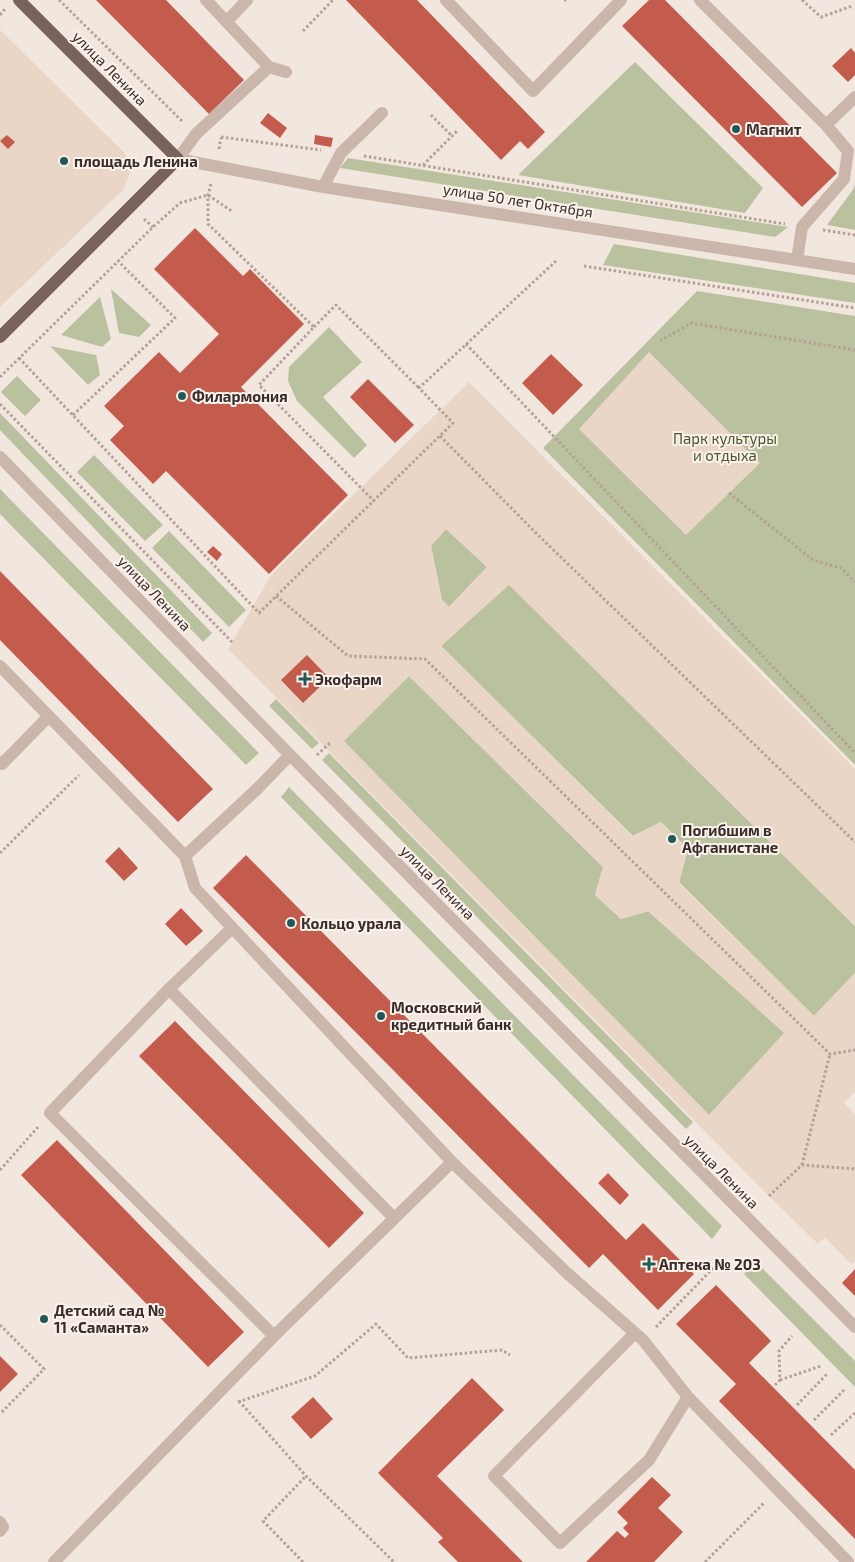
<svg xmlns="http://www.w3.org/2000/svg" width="855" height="1562" viewBox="0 0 855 1562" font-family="'Exo 2',sans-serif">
  <rect width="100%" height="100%" fill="#f2e7df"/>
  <path fill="#bac19f" d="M635 62 763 188 745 213 518 175Z
    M348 158 788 227 775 237 340 168Z
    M855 185V230L827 225 852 191Z
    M614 244 855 283V303L603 265Z
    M111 289 151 325 139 337 119 333Z
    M697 291 855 316V765L543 448Z
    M100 297 111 339 102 347 61 335Z
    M329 327 362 362 323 397 367 445 354 458 297 401 288 381 289 367Z
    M50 346 96 355 100 375 88 385Z
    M17 376 41 400 25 416 1 392Z
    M0 413 212 633 203 642 0 430Z
    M94 455 163 525 145 541 77 472Z
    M0 489 259 753 246 765 0 514Z
    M446 529 487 567 449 607 442 600 431 546Z
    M169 531 246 610 229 627 152 548Z
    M509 584 855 926V973L814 1016 679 882 688 849 661 822 633 836 441 646Z
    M409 676 603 867 595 895 621 919 648 911 785 1033 709 1115 343 741Z
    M276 699 319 743 312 749 269 706Z
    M329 753 693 1122 686 1129 322 760Z
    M289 787 722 1226 712 1239 281 797Z
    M755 1261 855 1361V1387L744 1274Z"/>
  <path fill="#ead6c6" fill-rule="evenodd" d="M0 30 125 153 131 169 124 189 0 307Z
    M649 352 760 463 686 535 579 429Z
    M469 382 855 769V926L509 585 441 646 632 836 661 822 688 849 679 883 814 1016 855 973V1092L844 1103 855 1114V1261L851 1264 825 1237 818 1244 769 1196 228 649 271 575ZM446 529 487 567 449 607 442 600 431 546ZM409 676 603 867 595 895 621 919 649 911 784 1033 709 1115 344 741Z"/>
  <path fill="#c35c4c" d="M96 0H166L244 80 209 114Z
    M346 0H417L545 132 528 149 520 141 501 160Z
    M649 0H665L837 173 802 207 622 26Z
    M851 48 855 53V75L848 82 832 66Z
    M268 113 287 128 280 138 260 123Z
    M7 135 15 142 8 149 0 141Z
    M315 135 333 138 331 147 314 144Z
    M195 228 243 276 250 269 304 324 241 387 348 495 269 574 166 471 153 484 110 440 124 426 104 406 159 352 180 373 219 334 154 269Z
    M551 354 583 385 553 415 522 383Z
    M368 379 414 425 395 443 350 397Z
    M213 546 222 554 217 561 207 552Z
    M0 571 213 789 178 822 0 640Z
    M307 655 329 678 303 703 281 680Z
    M119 847 138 868 124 881 105 861Z
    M246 855 626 1240 643 1223 694 1274 658 1310 603 1254 589 1268 213 888Z
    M181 908 203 931 186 946 165 924Z
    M175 1021 364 1213 329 1248 139 1056Z
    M57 1140 244 1332 208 1367 21 1175Z
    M608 1173 629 1195 620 1205 598 1183Z
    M855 1269V1296L842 1283Z
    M716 1285 771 1341 749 1363 855 1470V1539L719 1401 736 1384 676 1324Z
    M0 1356 18 1374 0 1392Z
    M472 1378 504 1410 437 1476 523 1562H458L438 1542 443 1538 378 1473Z
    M313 1397 333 1419 311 1439 291 1417Z
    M652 1477 671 1495 658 1508 683 1532 654 1562H586L617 1531 625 1538 629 1534 623 1528 628 1523 617 1512Z"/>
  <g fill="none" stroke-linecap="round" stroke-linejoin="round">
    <path stroke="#b6a095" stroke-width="3" stroke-dasharray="2.5 2.5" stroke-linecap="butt" d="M59 0 182 121
      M564 0H567
      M802 0 821 17 852 6
      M0 15 5 9
      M303 31 333 0
      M431 115 452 136
      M221 137 321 150
      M219 149 221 138
      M364 156 785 224
      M423 165 458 130
      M211 184 208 195V224L314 327 259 385 374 501
      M144 219 153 227
      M823 230 855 235
      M584 266 855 308
      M314 327 336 305 419 388
      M660 341 691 323 855 350
      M466 344 855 753
      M19 358 259 613 453 423 419 388 556 261
      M0 377 153 227 180 203 208 195 233 212
      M0 404 232 642
      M73 415 175 318 118 261
      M440 436 540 537 855 842
      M729 493 813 560 841 568 855 582
      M276 596 348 656 425 659 830 1054 855 1050
      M317 755 331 742
      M0 853 79 775
      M802 1165 830 1054
      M0 1170 38 1127
      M769 1196 802 1165 855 1169
      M0 1325 44 1369 0 1414
      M656 1327 719 1262
      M780 1380 821 1366
      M775 1385 780 1380 779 1351 792 1336
      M239 1401 306 1476 394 1562
      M238 1402 315 1376 376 1324 408 1358 502 1350 510 1355
      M797 1405 828 1373
      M814 1420 844 1390
      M831 1435 855 1413
      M303 1562 263 1521 306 1476
      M705 1562 765 1502"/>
    <path stroke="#cab6ab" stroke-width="12" d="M206 0 269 67 196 134 178 159 323 187 855 269
      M446 0 533 91 621 0
      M700 0 826 125 848 151 844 179 802 227 797 260
      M227 21 247 0
      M269 67 286 72
      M826 125 855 97
      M323 187 341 153 382 113
      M0 457 290 755 855 1327
      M0 666 185 856
      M290 755 256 790 185 856 195 888 452 1162 567 1273 643 1340 688 1397 848 1562
      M0 762 2 764 49 716
      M169 989 232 928
      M635 1333 494 1476 560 1543 649 1460 688 1397
      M274 1336 50 1113 169 989 394 1218
      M0 1522 3 1527 0 1531
      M54 1562 274 1336 452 1162"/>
    <path stroke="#7a625c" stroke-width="12" d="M0 337 178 159 19 0"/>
  </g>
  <g fill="#205956" stroke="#faf2eb" stroke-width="2">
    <circle cx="736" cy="129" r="5"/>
    <circle cx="64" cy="161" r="5"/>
    <circle cx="182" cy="396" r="5"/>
    <path d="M302.5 671.5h5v5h5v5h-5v5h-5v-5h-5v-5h5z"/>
    <circle cx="672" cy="839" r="5"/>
    <circle cx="291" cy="923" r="5"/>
    <circle cx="381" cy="1016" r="5"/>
    <path d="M646.5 1256.5h5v5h5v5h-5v5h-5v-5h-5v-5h5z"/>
    <circle cx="44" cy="1319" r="5"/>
  </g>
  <g text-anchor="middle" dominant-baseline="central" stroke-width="4" stroke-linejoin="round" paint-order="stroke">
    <g font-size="15" fill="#382d2a" stroke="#faf2eb">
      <text transform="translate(110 68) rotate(45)">улица Ленина</text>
      <text transform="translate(518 200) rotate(9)">улица 50 лет Октября</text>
      <text transform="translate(155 593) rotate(46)">улица Ленина</text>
      <text transform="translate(438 882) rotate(45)">улица Ленина</text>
      <text transform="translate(722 1171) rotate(45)">улица Ленина</text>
    </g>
    <g font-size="15" font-weight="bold" fill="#382d2a" stroke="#faf2eb" text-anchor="start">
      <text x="746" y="129">Магнит</text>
      <text x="74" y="161">площадь Ленина</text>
      <text x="192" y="396">Филармония</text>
      <text x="315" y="679">Экофарм</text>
      <text x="682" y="830">Погибшим в<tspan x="682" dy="17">Афганистане</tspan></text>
      <text x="301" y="923">Кольцо урала</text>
      <text x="391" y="1007">Московский<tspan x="391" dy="17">кредитный банк</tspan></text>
      <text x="659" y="1264">Аптека № 203</text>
      <text x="54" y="1310">Детский сад №<tspan x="54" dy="17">11 «Саманта»</tspan></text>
    </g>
    <g font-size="15" fill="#4c562e" stroke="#faf2eb">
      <text x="725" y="438">Парк культуры<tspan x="725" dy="17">и отдыха</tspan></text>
    </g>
  </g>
</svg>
